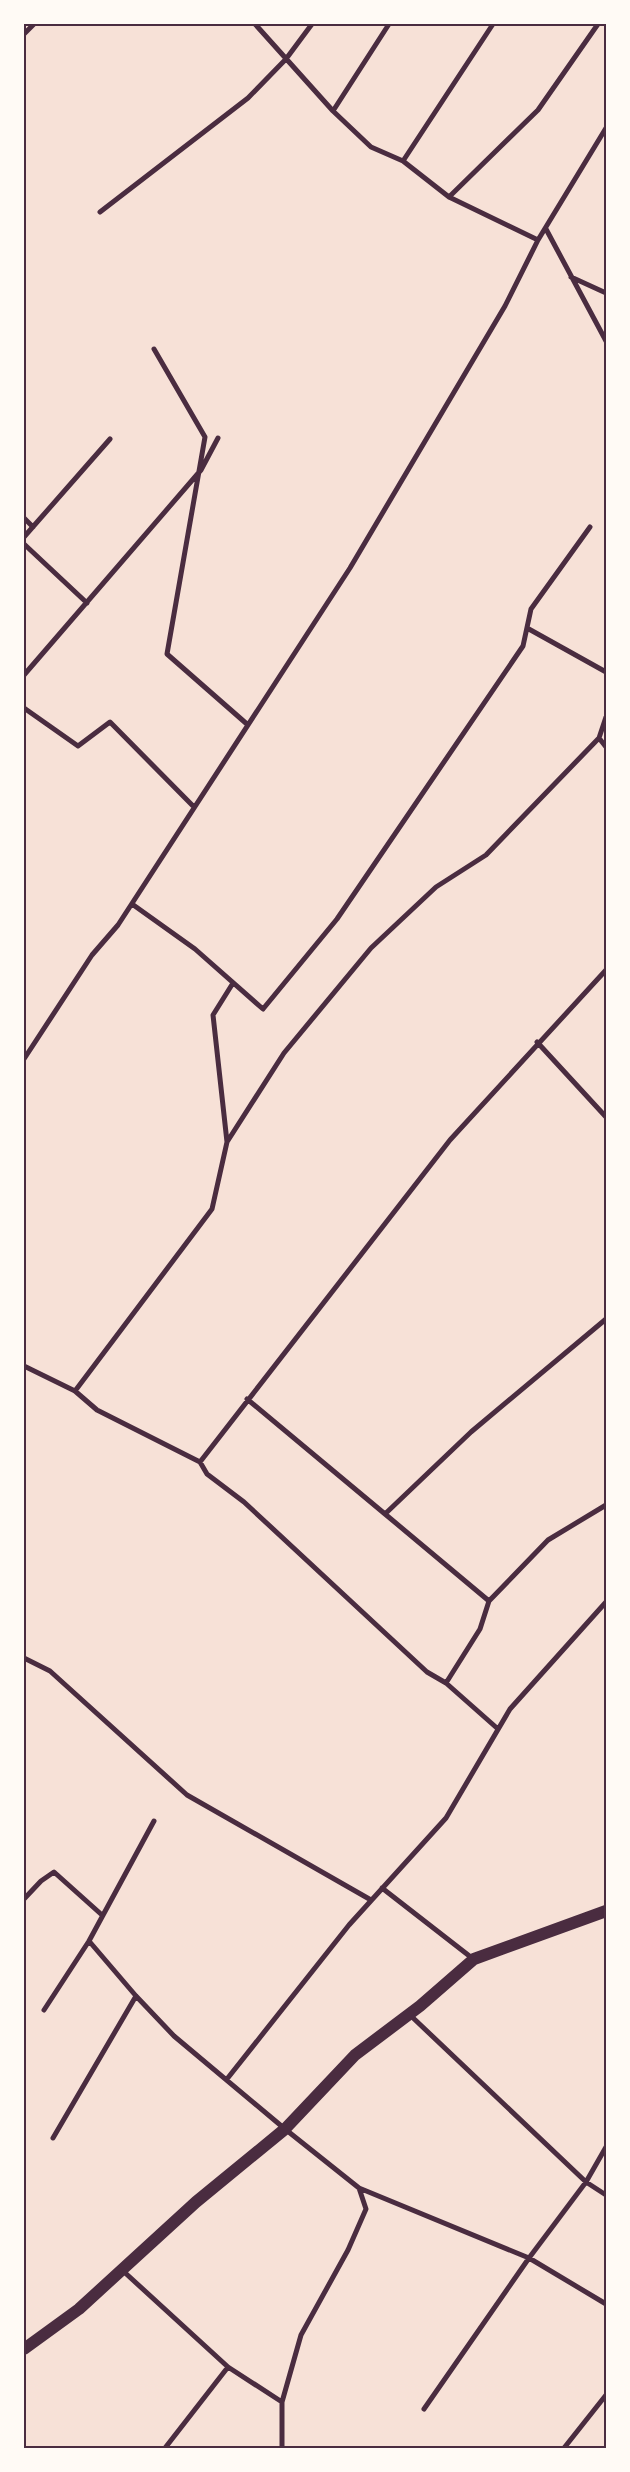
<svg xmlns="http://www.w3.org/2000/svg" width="630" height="2472" viewBox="0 0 630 2472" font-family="Karla,sans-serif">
  <rect width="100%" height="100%" fill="#f7e1d7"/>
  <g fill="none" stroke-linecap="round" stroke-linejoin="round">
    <path stroke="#4a2c40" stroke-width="5" d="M255 24 333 111 371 147 403 161 449 197 538 240
      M24 34 34 24
      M333 111 389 24
      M403 161 493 24
      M449 197 538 110 598 24
      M100 212 248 98 286 59 312 24
      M546 229 606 341
      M571 277 606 293
      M154 349 205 437 167 654 248 725
      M24 518 33 527
      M24 537 110 439
      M24 544 87 603
      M527 628 606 672
      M24 675 201 470 218 438
      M24 708 78 746 110 722 194 807
      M599 738 606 747
      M132 904 195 949 263 1009 337 919 523 646 531 609 590 527
      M537 1042 606 1117
      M24 1059 92 955 118 925 350 568 505 306 538 240 606 128
      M227 1142 284 1053 371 948 436 887 486 855 599 738 606 717
      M24 1366 75 1391 97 1410 200 1462 207 1474 244 1502 427 1672 446 1683 498 1729
      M75 1391 212 1209 227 1142 213 1015 233 983
      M247 1399 385 1514
      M200 1462 450 1140 606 970
      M489 1601 385 1514 471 1432 606 1319
      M24 1658 50 1671 187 1795 371 1900
      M446 1683 480 1629 489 1601 548 1540 606 1505
      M382 1888 472 1958
      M24 1899 41 1881 54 1872 102 1915
      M89 1941 136 1996 174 2036 285 2129 359 2188 366 2209 348 2250 301 2335 282 2402V2448
      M44 2010 89 1941 154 1821
      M410 2015 586 2182 606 2195
      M227 2079 349 1925 446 1818 510 1709 606 1602
      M53 2138 136 1996
      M359 2188 529 2258 606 2304
      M122 2270 228 2367 282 2402
      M424 2409 529 2258 586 2182 606 2147
      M165 2448 228 2367
      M564 2448 606 2395"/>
    <path stroke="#4a2c40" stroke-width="12" d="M24 2349 79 2309 196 2202 285 2129 355 2055 420 2006 474 1959 606 1911"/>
  </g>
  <rect width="630" height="2472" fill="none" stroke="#fffaf5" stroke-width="50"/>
  <rect x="25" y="25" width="580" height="2422" fill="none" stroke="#4a2c40" stroke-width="2"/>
</svg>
